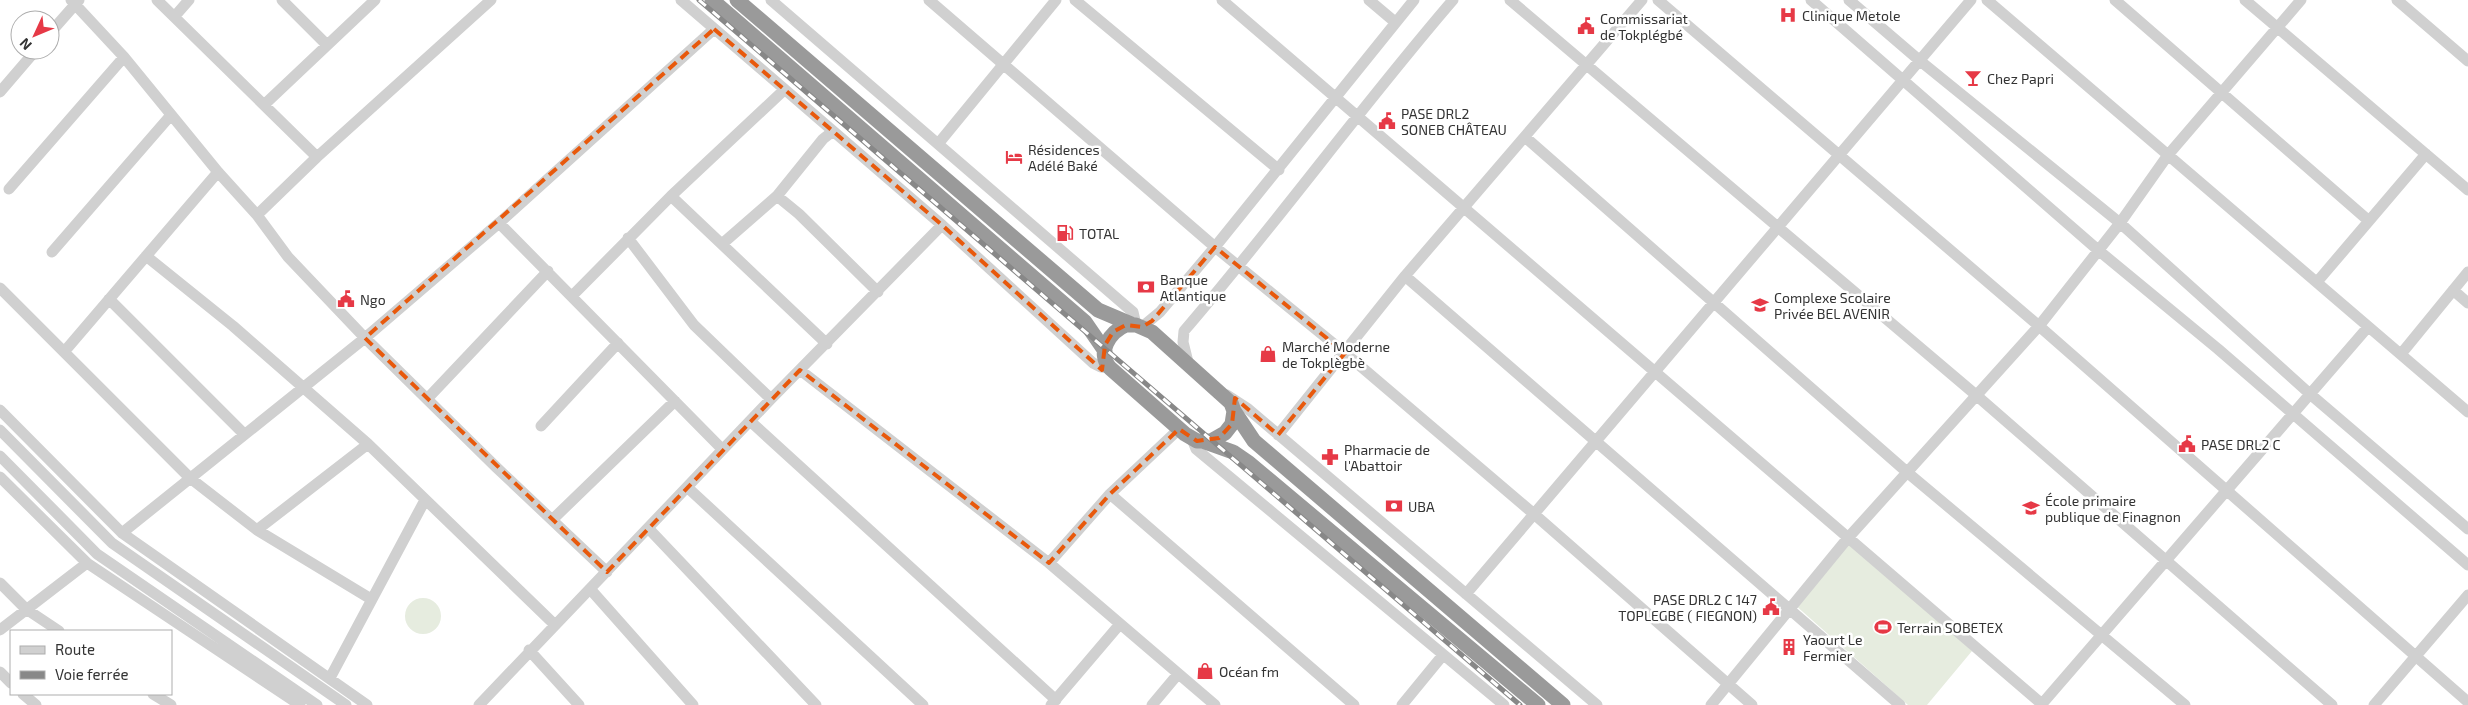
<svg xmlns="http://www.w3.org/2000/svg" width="2468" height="705" viewBox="0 0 2468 705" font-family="'Exo 2',sans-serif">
  <rect width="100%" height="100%" fill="#fff"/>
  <path fill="#e6ecdf" d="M1849 539 1972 651 1927 705H1908L1794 604Z
    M405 616a18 18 0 1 1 36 0a18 18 0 1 1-36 0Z"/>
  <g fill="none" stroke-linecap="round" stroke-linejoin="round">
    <path stroke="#d0d0d0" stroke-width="11" d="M71 0 124 57 218 172 257 215 288 257 365 338 496 467 607 572
      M157 0 317 157
      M282 0 327 45
      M681 0 942 225 1093 363 1101 367 1110 368
      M771 0 1127 307 1133 312 1136 325
      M929 0 1215 247 1345 353 1534 514 1752 705
      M1075 0 1279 170
      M1222 0 2043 705
      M1369 0 1395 22
      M1510 0 1976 395 2332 705
      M1658 0 2039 326 2468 702
      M1811 0 2098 250 2218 349 2468 565
      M1849 0 1919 60 2120 223 2310 394 2468 529
      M1987 0 2468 412
      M2115 0 2369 221
      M2245 0 2468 190
      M2397 0 2468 61
      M175 16 189 0
      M50 33 79 0
      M0 92 36 50
      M265 104 375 0
      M1525 137 1908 473 2185 705
      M938 144 1056 0
      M9 189 124 57
      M671 196 827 344
      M777 196 823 139 832 132
      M257 215 317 157 491 0
      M499 223 722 449
      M628 238 694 325 771 399
      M722 244 777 196 799 214 878 292
      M52 252 171 115
      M146 256 233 326 368 444 554 624
      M1405 276 1900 705
      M2317 282 2426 154
      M0 288 190 478 257 530 371 599
      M2453 290 2468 303
      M572 296 671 196 783 91
      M109 299 244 434
      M1142 327 1160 312 1215 247 1414 0
      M64 352 218 172
      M2401 354 2468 272
      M1188 362 1183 342 1184 331C1277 223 1360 108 1453 0
      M800 370 1049 563 1215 705
      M1227 395 1247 408 1597 705
      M427 399 548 271
      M0 410 122 533 367 705
      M750 421 1056 700
      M541 426 618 343
      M0 430 112 543 346 705
      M1278 435 1405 276 1642 0
      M1192 439 1196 449 1504 705
      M0 456 97 554 317 705
      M0 477 87 563 300 705
      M687 487 923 705
      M1110 494 1354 705
      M552 520 675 401
      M649 529 816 705
      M257 530 368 444
      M122 533 365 338 499 223 714 29
      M1049 563 1110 494 1179 429
      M0 583 26 609 59 631
      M591 590 693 705
      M1466 594 1971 0
      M0 630 87 563
      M529 650 579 705
      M0 672 11 683
      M330 678 425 500
      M23 694 36 705
      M153 694 171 705
      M479 705 771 399 942 225
      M1051 705 1120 624
      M1152 705 1178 674
      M1402 705 1443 655
      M1711 705 1847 539 2039 326 2120 223 2168 155 2301 0
      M2041 705 2368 327
      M2374 705 2468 595"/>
    <path stroke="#9a9a9a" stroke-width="15" d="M712 0 1085 322 1105 351
      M737 0 1098 310 1131 324
      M1126 325H1136L1152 332 1231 403 1234 411 1232 424 1225 433 1211 441H1197L1185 434 1110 368C1096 352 1110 332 1126 325Z
      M1234 411 1254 441 1563 705
      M1205 442 1233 452 1249 463 1538 705"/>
    <g stroke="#888" stroke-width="5">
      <path id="rail" d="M699 0 1520 705"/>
    </g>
    <use href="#rail" stroke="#fff" stroke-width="3" stroke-dasharray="9" stroke-linecap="butt"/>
  </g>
  <path fill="none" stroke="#e8590c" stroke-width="4" stroke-dasharray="10 6" stroke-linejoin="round" d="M714 29 942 225 1102 370 1105 345 1113 332 1126 325 1142 327 1152 321 1215 247 1345 353 1278 435 1235 398 1232 424 1219 438 1197 441 1179 429 1110 494 1049 563 800 370 607 572 365 338Z"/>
  <defs>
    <g id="hospital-bare" transform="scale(1.35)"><path d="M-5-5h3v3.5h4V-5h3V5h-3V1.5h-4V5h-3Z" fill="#e63946" stroke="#fff" stroke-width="2.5" paint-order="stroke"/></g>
    <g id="civic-bare" transform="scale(1.35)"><path d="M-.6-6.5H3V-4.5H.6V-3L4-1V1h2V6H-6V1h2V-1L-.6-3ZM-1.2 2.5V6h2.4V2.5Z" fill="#e63946" stroke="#fff" stroke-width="2.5" paint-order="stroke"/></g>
    <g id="bar-bare" transform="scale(1.35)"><path d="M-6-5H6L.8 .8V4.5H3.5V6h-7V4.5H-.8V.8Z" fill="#e63946" stroke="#fff" stroke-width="2.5" paint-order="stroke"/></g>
    <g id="hotel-bare" transform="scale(1.35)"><path d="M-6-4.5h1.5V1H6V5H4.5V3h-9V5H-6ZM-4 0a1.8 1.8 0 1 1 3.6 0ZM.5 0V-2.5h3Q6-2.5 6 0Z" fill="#e63946" stroke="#fff" stroke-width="2.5" paint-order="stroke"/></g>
    <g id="fuel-bare" transform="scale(1.35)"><path d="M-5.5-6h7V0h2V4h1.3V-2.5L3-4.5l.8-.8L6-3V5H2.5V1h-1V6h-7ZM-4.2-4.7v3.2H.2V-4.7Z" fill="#e63946" stroke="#fff" stroke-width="2.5" paint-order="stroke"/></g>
    <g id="bank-bare" transform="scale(1.35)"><path d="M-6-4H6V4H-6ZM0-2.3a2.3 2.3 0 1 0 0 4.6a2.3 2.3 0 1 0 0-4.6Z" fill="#e63946" stroke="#fff" stroke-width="2.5" paint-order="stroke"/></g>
    <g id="school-bare" transform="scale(1.35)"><path d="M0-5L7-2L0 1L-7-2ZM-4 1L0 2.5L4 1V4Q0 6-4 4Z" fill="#e63946" stroke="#fff" stroke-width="2.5" paint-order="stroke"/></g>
    <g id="shop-bare" transform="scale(1.35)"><path d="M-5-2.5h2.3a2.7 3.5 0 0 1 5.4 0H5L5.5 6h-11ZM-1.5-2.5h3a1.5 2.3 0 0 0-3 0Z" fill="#e63946" stroke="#fff" stroke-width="2.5" paint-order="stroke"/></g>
    <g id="pharmacy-bare" transform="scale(1.35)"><path d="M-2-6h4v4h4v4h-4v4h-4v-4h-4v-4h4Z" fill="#e63946" stroke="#fff" stroke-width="2.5" paint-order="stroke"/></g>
    <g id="stadium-bare" transform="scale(1.35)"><path d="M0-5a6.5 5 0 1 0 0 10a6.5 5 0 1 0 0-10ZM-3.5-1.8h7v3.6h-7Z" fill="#e63946" stroke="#fff" stroke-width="2.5" paint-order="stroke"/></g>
    <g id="building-bare" transform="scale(1.35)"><path d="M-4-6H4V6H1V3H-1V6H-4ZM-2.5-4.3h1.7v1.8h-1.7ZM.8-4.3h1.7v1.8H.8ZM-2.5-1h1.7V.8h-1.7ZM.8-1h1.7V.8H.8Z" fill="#e63946" stroke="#fff" stroke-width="2.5" paint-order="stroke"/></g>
  </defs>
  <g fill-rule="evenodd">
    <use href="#hospital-bare" x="1788" y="15"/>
    <use href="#civic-bare" x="1586" y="26"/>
    <use href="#bar-bare" x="1973" y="78"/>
    <use href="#civic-bare" x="1387" y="121"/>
    <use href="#hotel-bare" x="1014" y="157"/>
    <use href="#fuel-bare" x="1065" y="233"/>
    <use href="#bank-bare" x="1146" y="287"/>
    <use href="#civic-bare" x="346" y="299"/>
    <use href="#school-bare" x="1760" y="305"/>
    <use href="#shop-bare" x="1268" y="354"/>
    <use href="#civic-bare" x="2187" y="444"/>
    <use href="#pharmacy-bare" x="1330" y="457"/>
    <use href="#bank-bare" x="1394" y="506"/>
    <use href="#school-bare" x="2031" y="508"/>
    <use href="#civic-bare" x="1771" y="607"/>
    <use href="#stadium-bare" x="1883" y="627"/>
    <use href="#building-bare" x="1789" y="647"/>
    <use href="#shop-bare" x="1205" y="671"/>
  </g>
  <g text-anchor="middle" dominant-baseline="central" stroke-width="5" stroke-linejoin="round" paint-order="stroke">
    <g font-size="14" fill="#333" stroke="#fff" text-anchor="start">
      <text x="1802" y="15">Clinique Metole</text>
      <text x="1600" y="18">Commissariat<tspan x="1600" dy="16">de Tokplégbé</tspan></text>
      <text x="1987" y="78">Chez Papri</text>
      <text x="1401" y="113">PASE DRL2<tspan x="1401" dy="16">SONEB CHÂTEAU</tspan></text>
      <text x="1028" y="149">Résidences<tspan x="1028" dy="16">Adélé Baké</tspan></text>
      <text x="1079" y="233">TOTAL</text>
      <text x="1160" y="279">Banque<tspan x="1160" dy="16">Atlantique</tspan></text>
      <text x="1774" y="297">Complexe Scolaire<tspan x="1774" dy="16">Privée BEL AVENIR</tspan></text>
      <text x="360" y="299">Ngo</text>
      <text x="1282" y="346">Marché Moderne<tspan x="1282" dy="16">de Tokplègbè</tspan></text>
      <text x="2201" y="444">PASE DRL2 C</text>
      <text x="1344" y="449">Pharmacie de<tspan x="1344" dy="16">l'Abattoir</tspan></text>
      <text x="2045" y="500">École primaire<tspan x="2045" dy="16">publique de Finagnon</tspan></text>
      <text x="1408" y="506">UBA</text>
      <text x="1757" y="599" text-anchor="end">PASE DRL2 C 147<tspan x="1757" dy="16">TOPLEGBE ( FIEGNON)</tspan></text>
      <text x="1897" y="627">Terrain SOBETEX</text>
      <text x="1803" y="639">Yaourt Le<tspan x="1803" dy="16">Fermier</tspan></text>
      <text x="1219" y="671">Océan fm</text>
    </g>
  </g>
  <rect x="10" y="630" width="162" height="65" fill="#ffffff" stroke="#adadad"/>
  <rect x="20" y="646" width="25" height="8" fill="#d0d0d0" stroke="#adadad"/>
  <text x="55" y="655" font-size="15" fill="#333333">Route</text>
  <rect x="20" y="671" width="25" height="8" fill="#888888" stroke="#adadad"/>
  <text x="55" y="680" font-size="15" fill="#333333">Voie ferrée</text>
  <g transform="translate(35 35) rotate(226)"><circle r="24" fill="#ffffff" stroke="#adadad"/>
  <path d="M0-4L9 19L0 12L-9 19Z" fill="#e63946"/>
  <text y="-8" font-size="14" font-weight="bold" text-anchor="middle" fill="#333333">N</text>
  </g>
</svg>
